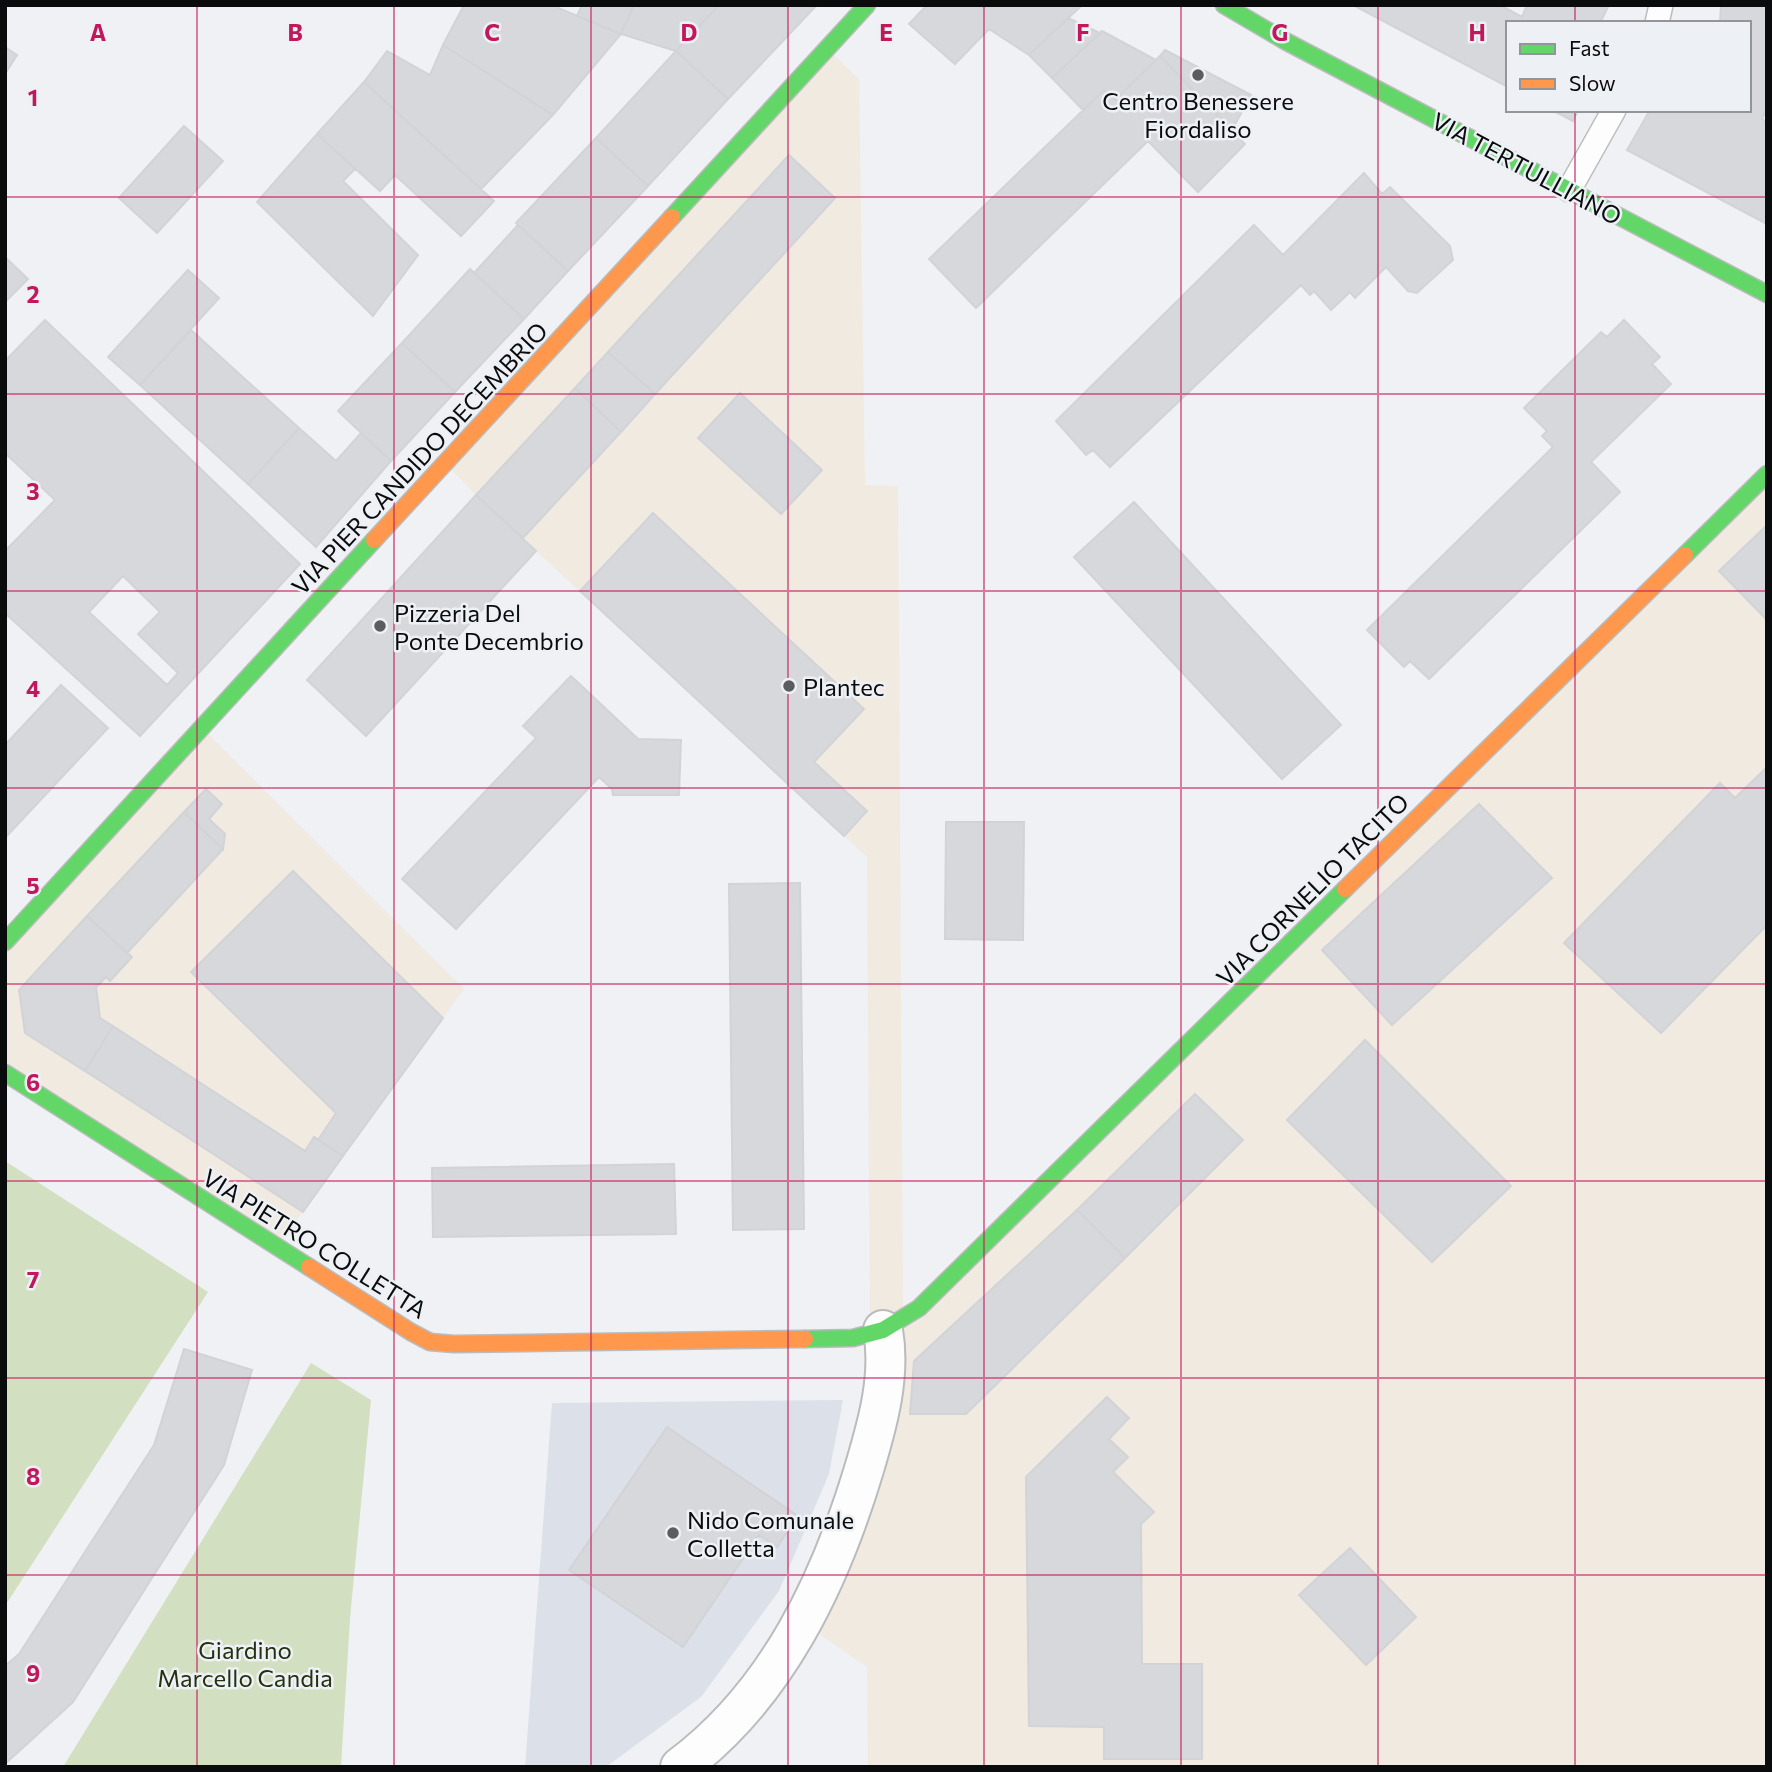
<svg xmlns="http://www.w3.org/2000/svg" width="1772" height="1772" viewBox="0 0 1772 1772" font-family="Commissioner,sans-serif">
  <rect width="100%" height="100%" fill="#eff1f4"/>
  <path fill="#dce1e9" d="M843 1400 829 1474 779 1591 701 1697 606 1767H525L552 1403Z"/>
  <path fill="#f0eae0" d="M833 54 859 79 865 485 898 486 903 1309 870 1326 867 857 476 495 451 469Z
    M1767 480V1767H868L867 1667 809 1627 888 1344Z
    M208 734 464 989 282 1241 5 1064V954Z"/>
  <path fill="#d2dfc0" d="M5 1161 208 1292 5 1606Z
    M311 1363 371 1400 350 1618 341 1767H63Z"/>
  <path fill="#d7d8db" stroke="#d2d3d6" stroke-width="2" fill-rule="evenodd" d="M464 5H559L558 8 621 34 553 115 443 45Z
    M582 5H634L621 34 577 16Z
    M634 5H719L676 51 621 34Z
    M719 5H815L816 6 728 99 676 51Z
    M927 5H1076L1080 7 1029 55 989 29 955 64 909 24Z
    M1353 5H1500L1522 17 1527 5H1609L1600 23H1508V87Z
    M1721 5H1767V108L1762 119 1767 122V224L1627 150 1650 110H1749V23H1720Z
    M1068 18 1100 33 1052 78 1029 55Z
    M1102 31 1156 60 1115 100 1104 90 1083 110 1052 78Z
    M443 45 553 115 481 189 364 82 387 51 430 75Z
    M5 47 17 55 5 74Z
    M1165 50 1251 95 1232 130 1160 56Z
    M676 51 728 99 648 186 596 138Z
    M1160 56 1245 144 1198 192 1148 141 976 308 929 259 1104 90 1115 100Z
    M364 82 494 201 461 236 395 175 380 191 317 134Z
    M1552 110H1578L1573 121Z
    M184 126 223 161 157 233 119 198Z
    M317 134 355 169 343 181 418 255 373 316 257 202Z
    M596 138 648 186 568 271 516 223Z
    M789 155 835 198 655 394 608 352Z
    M1364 173 1382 194 1390 187 1450 246 1453 260 1417 293 1408 291 1386 267 1355 298 1350 292 1331 310 1314 291 1310 295 1301 285 1110 467 1093 450 1086 455 1056 421 1254 225 1283 255Z
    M518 225 568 271 524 319 474 273Z
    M5 257 28 279 5 302Z
    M470 269 524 319 455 392 402 343Z
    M188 270 219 298 140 385 108 357Z
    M45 320 300 564 140 736 5 613V551L55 500 5 453V361ZM123 576 160 612 138 634 178 673 167 685 89 612Z
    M1624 320 1660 357 1652 364 1671 384 1591 462 1620 492 1429 679 1410 661 1404 667 1367 630 1553 447 1542 436 1547 431 1524 408 1601 332 1607 337Z
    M191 330 299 428 248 484 140 385Z
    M402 343 455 392 391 461 338 411Z
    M608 352 655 394 621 432 575 388Z
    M575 388 621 432 523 538 476 495Z
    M740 393 822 470 781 514 698 438Z
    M299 428 336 461 361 433 391 461 316 547 248 484Z
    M476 495 536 551 366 736 307 680Z
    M1134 502 1341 725 1282 779 1074 557Z
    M653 513 864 709 814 762 867 811 844 836 580 591Z
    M1767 525V620L1719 571Z
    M571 676 638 739 681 740 679 795H613L612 789 599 777 456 929 402 879 536 738 523 726Z
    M61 685 108 728 5 838V745Z
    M1767 767V925L1661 1033 1564 943 1720 783 1735 798Z
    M206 789 222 804 209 819 225 834 223 849 184 812Z
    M1479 804 1552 878 1392 1025 1322 950Z
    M184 812 223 849 127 953 87 916Z
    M946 822H1024L1023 940 945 939Z
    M293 871 443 1018 343 1156 318 1140 336 1113 191 972Z
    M800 883 804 1229 733 1230 729 884Z
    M87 916 132 957 110 981 106 977 96 987 100 1018 113 1026 85 1071 25 1033 19 990Z
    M113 1026 305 1151 314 1137 343 1156 303 1212 85 1071Z
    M1365 1040 1511 1186 1432 1262 1287 1120Z
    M1195 1094 1243 1140 1125 1258 1077 1210Z
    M674 1164 676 1234 433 1237 432 1168Z
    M1077 1210 1125 1258 966 1414H910L914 1361Z
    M184 1349 252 1370 224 1465 73 1702 5 1764V1666L19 1654 154 1445Z
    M1107 1397 1129 1418 1109 1439 1128 1457 1113 1472 1154 1512 1141 1524 1142 1664H1202V1759H1104V1727L1029 1726 1026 1477Z
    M667 1427 798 1516 777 1547 759 1535 683 1647 569 1570Z
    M1350 1548 1416 1617 1366 1665 1299 1595Z"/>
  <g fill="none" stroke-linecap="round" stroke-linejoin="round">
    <g stroke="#b9bbbc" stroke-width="26">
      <path id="lane" d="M1657 23 1661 5
        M1569 190 1614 110"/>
    </g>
    <g stroke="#b9bbbc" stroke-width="42">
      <path id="street" d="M680 1767C778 1694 831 1580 865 1466 878 1422 891 1376 883 1330"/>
    </g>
    <g stroke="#b9bbbc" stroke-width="19">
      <path id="fast" d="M1224 5 1287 42 1767 294
        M672 217 867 5
        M1685 555 1767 474
        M5 942 374 540
        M5 1073 309 1267
        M805 1339 853 1338 883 1330 919 1308 1345 889"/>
    </g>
    <g stroke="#b9bbbc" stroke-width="19">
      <path id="slow" d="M374 540 672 217
        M1345 889 1685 555
        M309 1267 411 1332 430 1342 454 1344 805 1339"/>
    </g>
    <use href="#lane" stroke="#fdfdfd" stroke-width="23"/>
    <use href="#street" stroke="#fdfdfd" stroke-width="38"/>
    <use href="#fast" stroke="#63d668" stroke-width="16"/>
    <use href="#slow" stroke="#ff974d" stroke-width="16"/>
  </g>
  <path fill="none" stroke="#c2185b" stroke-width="2" stroke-opacity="0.55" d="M197 5V1767M394 5V1767M591 5V1767M788 5V1767M984 5V1767M1181 5V1767M1378 5V1767M1575 5V23M1575 110V1767M5 197H1767M5 394H1767M5 591H1767M5 788H1767M5 984H1767M5 1181H1767M5 1378H1767M5 1575H1767"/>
  <g fill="#5a5c5e" stroke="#edf1f6" stroke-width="2.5">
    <circle cx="1198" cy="75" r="7"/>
    <circle cx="380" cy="626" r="7"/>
    <circle cx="789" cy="686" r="7"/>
    <circle cx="673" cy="1533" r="7"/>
  </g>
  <g text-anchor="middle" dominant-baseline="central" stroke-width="5" stroke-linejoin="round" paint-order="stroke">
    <g font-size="24" fill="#0a0b0d" stroke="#edf1f6" text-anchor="start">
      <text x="1198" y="100" text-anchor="middle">Centro Benessere<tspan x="1198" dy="28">Fiordaliso</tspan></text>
      <text x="394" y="612">Pizzeria Del<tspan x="394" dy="28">Ponte Decembrio</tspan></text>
      <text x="803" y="686">Plantec</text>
      <text x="687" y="1519">Nido Comunale<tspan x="687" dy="28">Colletta</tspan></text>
    </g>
    <g font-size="24" fill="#0a0b0d" stroke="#edf1f6">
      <text transform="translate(1527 168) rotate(28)">VIA TERTULLIANO</text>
      <text transform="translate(419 458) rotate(-47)">VIA PIER CANDIDO DECEMBRIO</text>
      <text transform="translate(1312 889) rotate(-45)">VIA CORNELIO TACITO</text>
      <text transform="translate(315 1243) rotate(32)">VIA PIETRO COLLETTA</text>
    </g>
    <g font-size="24" fill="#25300d" stroke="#edf1f6">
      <text x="245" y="1649">Giardino<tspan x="245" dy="28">Marcello Candia</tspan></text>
    </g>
  </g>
  <g font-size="23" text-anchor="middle" font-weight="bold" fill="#c2185b" stroke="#edf1f6" stroke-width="5" stroke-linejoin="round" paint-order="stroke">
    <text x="98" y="41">A</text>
    <text x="295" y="41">B</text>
    <text x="492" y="41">C</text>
    <text x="689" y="41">D</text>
    <text x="886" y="41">E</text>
    <text x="1083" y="41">F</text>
    <text x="1280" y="41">G</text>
    <text x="1477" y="41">H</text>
    <text x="33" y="106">1</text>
    <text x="33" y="303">2</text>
    <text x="33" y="500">3</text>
    <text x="33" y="697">4</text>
    <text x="33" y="894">5</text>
    <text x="33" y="1091">6</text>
    <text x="33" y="1288">7</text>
    <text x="33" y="1485">8</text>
    <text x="33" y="1682">9</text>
  </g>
  <rect width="1772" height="1772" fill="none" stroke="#0a0b0d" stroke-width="14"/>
  <rect x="1506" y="21" width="245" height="91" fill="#edf1f6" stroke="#929599" stroke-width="2"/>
  <rect x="1520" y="44" width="35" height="10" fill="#63d668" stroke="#929599" stroke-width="2"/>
  <text x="1569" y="56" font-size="21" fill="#0a0b0d">Fast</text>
  <rect x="1520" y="79" width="35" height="10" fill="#ff974d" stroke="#929599" stroke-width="2"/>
  <text x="1569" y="91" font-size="21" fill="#0a0b0d">Slow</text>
</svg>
